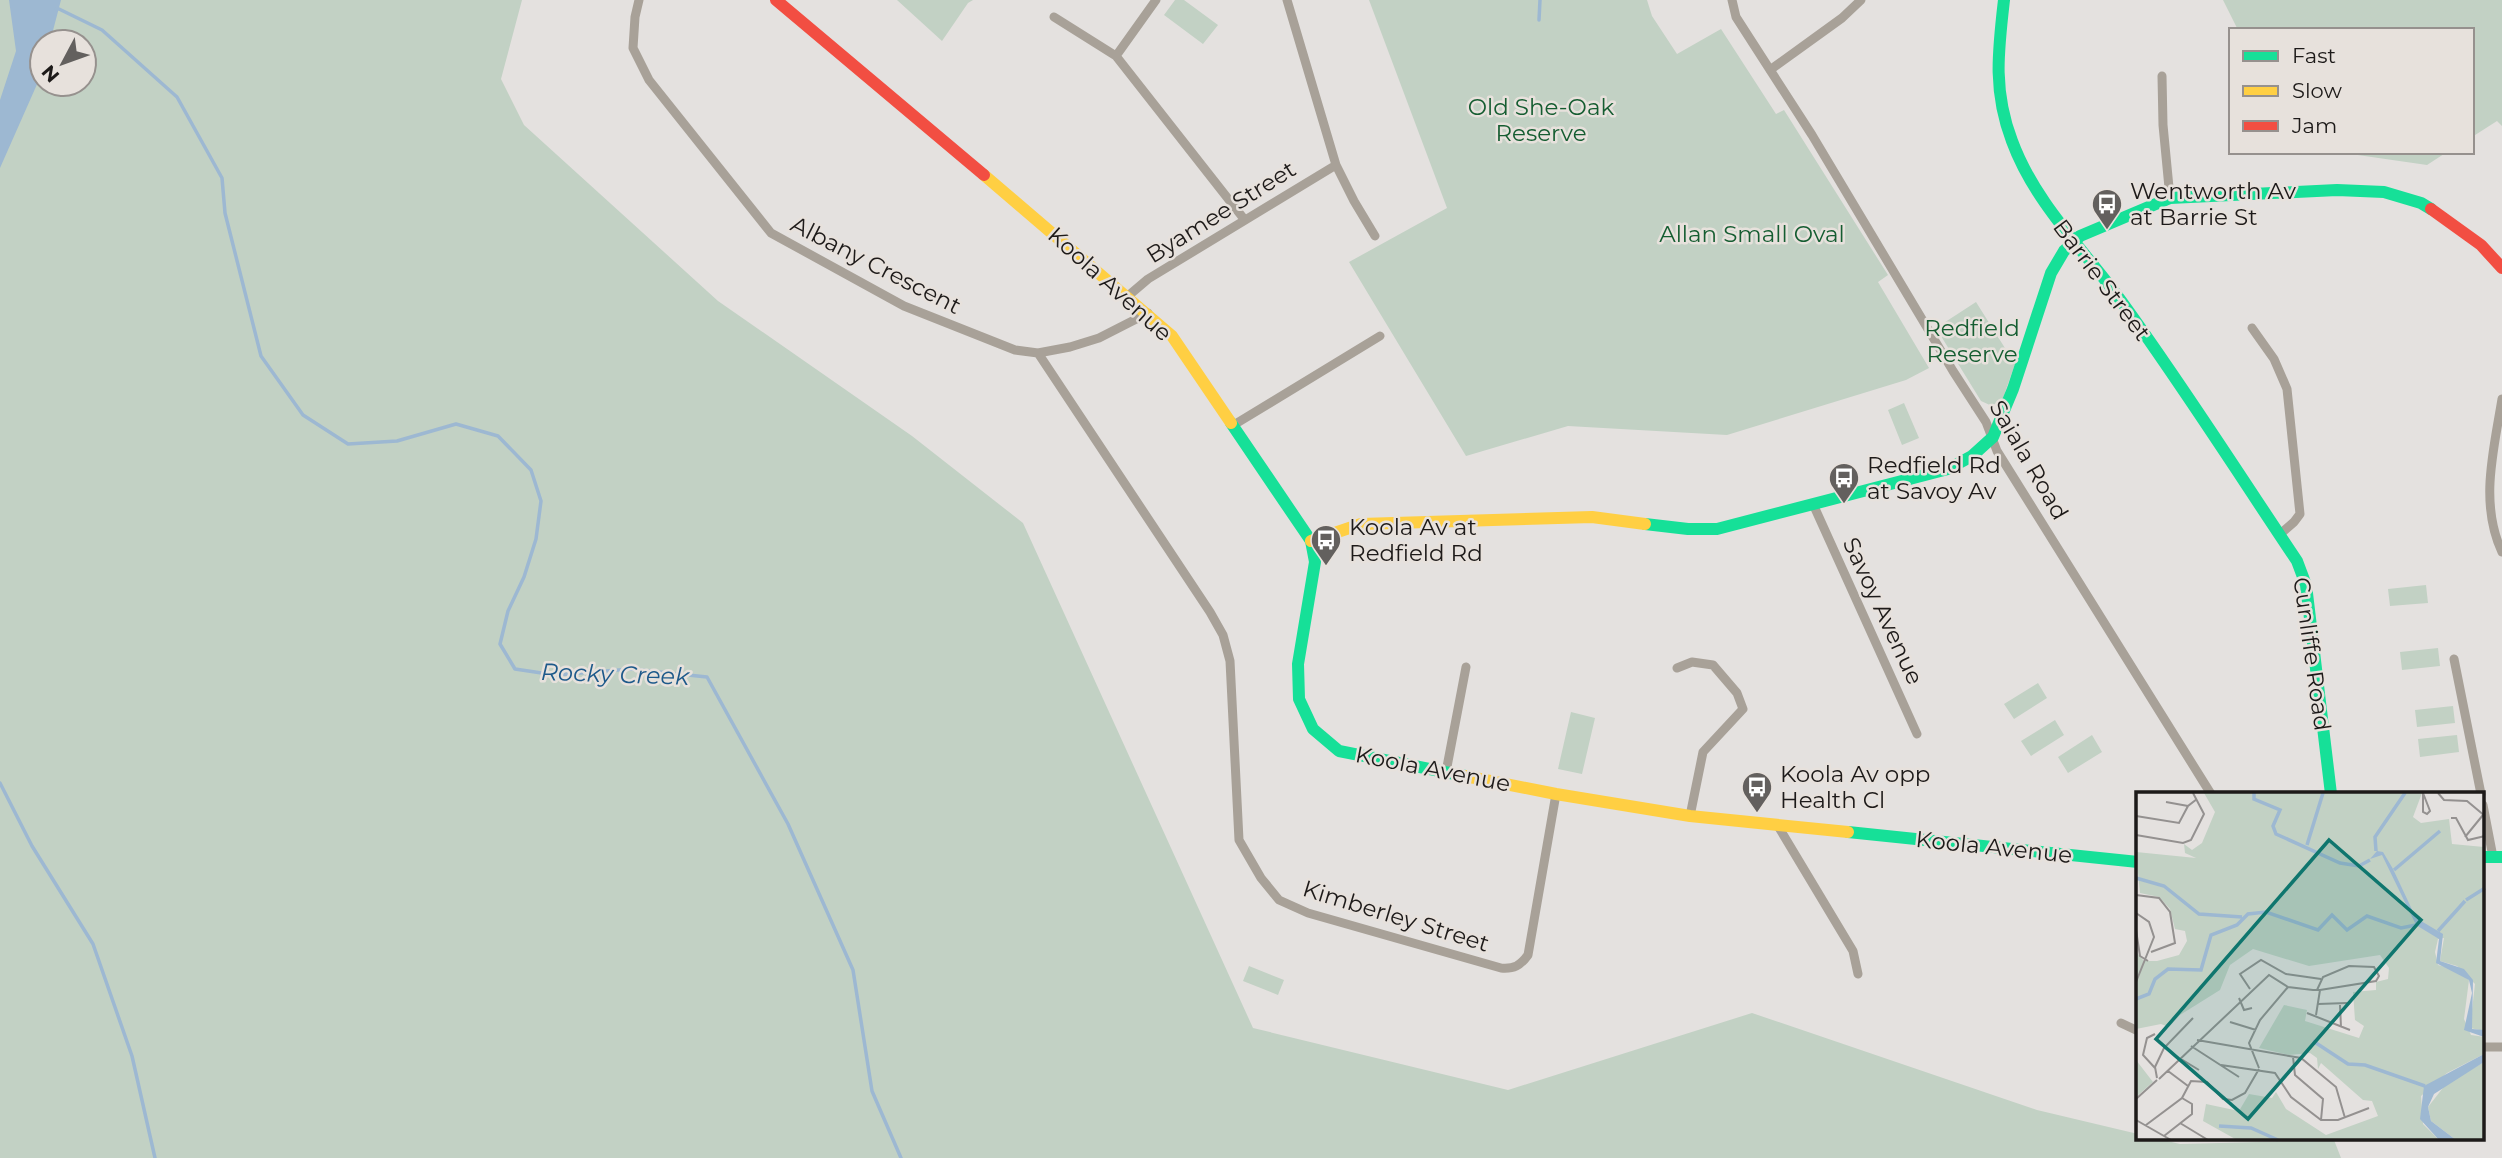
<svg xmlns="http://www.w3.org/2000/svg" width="2502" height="1158" viewBox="0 0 2502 1158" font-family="Montserrat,sans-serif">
  <rect width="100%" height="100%" fill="#e4e1df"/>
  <path fill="#c2d1c4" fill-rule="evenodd" d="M0 0H522L501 79 524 125 718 301 912 436 1023 523 1253 1028 1508 1090 1752 1013 2037 1110 2138 1134V1139H2159L2180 1144 2334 1140 2341 1158H0ZM42 42H84V84H42Z
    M897 0H973L968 3 942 41Z
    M1175 0H1184L1218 25 1203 44 1164 15Z
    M1369 0H1647L1652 16 1677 54 1721 29 1776 114 1784 110 1888 275 1878 282 1929 368 1906 380 1727 435 1568 426 1466 456 1349 262 1447 208Z
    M2223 0H2502V126L2497 121 2472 137V30H2238Z
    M2337 152H2447L2427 165Z
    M1976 302 2015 364 2003 398 1992 406 1981 401 1936 328Z
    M1904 403 1919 438 1902 445 1888 410Z
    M2426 585 2428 603 2390 606 2388 589Z
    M2438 648 2440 666 2402 670 2400 652Z
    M2038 683 2047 698 2014 719 2004 704Z
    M2453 706 2455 723 2417 727 2415 710Z
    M1571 712 1595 718 1582 774 1558 769Z
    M2055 720 2064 735 2031 756 2021 741Z
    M2092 735 2102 752 2068 773 2058 757Z
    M2457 735 2459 752 2420 757 2418 739Z
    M1249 966 1284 980 1278 995 1243 981Z"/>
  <path fill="#9db8d2" d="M9 0H61L50 42H42V73L0 168V100L16 51Z"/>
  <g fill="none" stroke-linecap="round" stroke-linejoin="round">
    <path stroke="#9db8d2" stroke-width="3.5" d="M56 9H59L102 30 177 97 222 178 225 213 261 356 303 415 348 444 397 441 456 424 498 436 531 470 541 501 536 539 524 577 508 611 500 644 515 669 555 675 631 669 707 677 788 824 853 970 872 1091 901 1158
      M1539 20 1540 0
      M0 783 32 846 93 944 132 1056 155 1158"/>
    <path stroke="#a8a198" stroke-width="9" d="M639 0 635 17 633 48 649 80 771 233 904 306 1015 350 1038 353 1070 347 1099 338 1148 313
      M1287 0 1336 165 1354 201 1375 236
      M1732 0 1736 17 1812 135 1953 371 1986 422 1997 451 2211 794
      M1054 17 1116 56 1244 219
      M1116 56 1156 0
      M1770 70 1842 18 1861 0
      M2162 76 2163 125 2170 198
      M1128 296 1148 279 1336 165
      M2252 328 2274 359 2287 389 2300 514 2294 522 2279 535
      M1038 353 1210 612 1223 635 1230 661 1239 840 1261 878 1279 900 1308 913 1501 968C1514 969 1520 966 1528 955L1556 794
      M2502 399C2494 449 2479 503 2502 552
      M1232 426 1380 336
      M1813 504 1917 734
      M2454 659 2481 794
      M1677 668 1692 662 1713 665 1737 693 1743 709 1703 752 1690 816
      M1446 772 1466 667
      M2483 805 2493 857
      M1778 826 1853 951 1858 974
      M2121 1023 2138 1031
      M2483 1047H2502"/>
    <path stroke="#16e098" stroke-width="12" d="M2004 0C1998 52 1993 91 2012 141 2034 201 2081 247 2119 298 2181 383 2238 473 2297 561L2306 585 2331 794
      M1231 423 1311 541 1315 562 1298 664 1299 699 1313 729 1339 751 1465 776
      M1645 524 1688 529H1717L1948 469 1972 456 1993 437 2013 389 2051 273 2064 251 2080 236 2170 198 2337 190 2384 192 2421 203 2431 209
      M1848 832 2138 862
      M2483 857H2502"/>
    <path stroke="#ffcf43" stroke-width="12" d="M984 175 1172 336 1231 423
      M1311 541 1361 524 1592 517 1645 524
      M1465 776 1556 794 1690 816 1848 832"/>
    <path stroke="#f24e42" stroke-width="12" d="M776 0 984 175
      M2431 209 2481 245 2502 268"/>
  </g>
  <defs>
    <g id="bus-pin" transform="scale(1.575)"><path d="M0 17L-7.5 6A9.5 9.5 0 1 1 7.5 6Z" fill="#63605e" stroke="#e7e1dc"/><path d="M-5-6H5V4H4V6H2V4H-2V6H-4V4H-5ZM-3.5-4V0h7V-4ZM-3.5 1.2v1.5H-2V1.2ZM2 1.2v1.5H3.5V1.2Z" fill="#fff"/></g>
  </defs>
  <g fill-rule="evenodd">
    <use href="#bus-pin" x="2107" y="204"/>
    <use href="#bus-pin" x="1844" y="478"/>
    <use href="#bus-pin" x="1326" y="540"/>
    <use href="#bus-pin" x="1757" y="787"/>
  </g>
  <g text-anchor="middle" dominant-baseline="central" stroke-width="5" stroke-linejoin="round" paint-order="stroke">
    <g font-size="23" fill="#155d31" stroke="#e7e1dc">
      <text x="1541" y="107">Old She-Oak<tspan x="1541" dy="26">Reserve</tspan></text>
      <text x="1752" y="234">Allan Small Oval</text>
      <text x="1972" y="328">Redfield<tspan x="1972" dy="26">Reserve</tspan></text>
    </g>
    <g font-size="23" fill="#1d1a19" stroke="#e7e1dc" text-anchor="start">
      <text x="2130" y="191">Wentworth Av<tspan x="2130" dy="26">at Barrie St</tspan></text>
      <text x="1867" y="465">Redfield Rd<tspan x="1867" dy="26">at Savoy Av</tspan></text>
      <text x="1349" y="527">Koola Av at<tspan x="1349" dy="26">Redfield Rd</tspan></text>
      <text x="1780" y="774">Koola Av opp<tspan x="1780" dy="26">Health Cl</tspan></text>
    </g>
    <g font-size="23" fill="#1d1a19" stroke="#e7e1dc">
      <text transform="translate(1221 212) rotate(-32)">Byamee Street</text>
      <text transform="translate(876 265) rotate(27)">Albany Crescent</text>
      <text transform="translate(2102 280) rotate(53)">Barrie Street</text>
      <text transform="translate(1110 284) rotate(42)">Koola Avenue</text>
      <text transform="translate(2029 460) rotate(60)">Saiala Road</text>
      <text transform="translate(1883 611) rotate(65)">Savoy Avenue</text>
      <text transform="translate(2312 654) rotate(82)">Cunliffe Road</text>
      <text transform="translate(1433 769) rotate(11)">Koola Avenue</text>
      <text transform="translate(1994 847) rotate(6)">Koola Avenue</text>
      <text transform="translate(1396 916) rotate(17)">Kimberley Street</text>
    </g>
    <g font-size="24" font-style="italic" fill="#1d598a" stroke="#e7e1dc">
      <text transform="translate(615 674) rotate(2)">Rocky Creek</text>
    </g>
  </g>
  <g transform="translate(2136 792)">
    <rect width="348" height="348" fill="#e4e1df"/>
    <path d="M68 1H286L277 25 285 31 313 27 316 52 348 55V239L334 236 339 192 321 174 304 169 308 146 302 147 299 160 302 173 324 179 333 188 328 227 335 243 349 245 348 262 311 281 285 304 287 332 303 348H101L67 329 70 312 103 319 113 302 136 306 140 300 150 317 190 343 242 324 236 309 227 308 185 271 182 277 181 266 174 261 153 263 123 256 148 213 171 218 169 229 223 246 228 234 219 228 217 200 240 198V190L252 187 253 176 244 163 173 174 117 157 94 173 84 198 44 223 33 235 25 232 0 237V160L8 169H21L43 163 51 149 49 139 39 137 34 117 23 105 4 101 0 60 60 66 49 61 48 52 56 58 66 51 79 20ZM0 268 17 290 0 305ZM348 270V348H320L295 329 292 315 310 292Z" fill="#c2d1c4"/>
    <path d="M241 59 247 60 257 77 280 126 307 142 304 169 328 177 337 188 336 237 348 238V245L328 238 336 201 333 188 300 171 303 147 280 133 246 63 234 67ZM348 262V270L298 302 292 315 295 329 320 348H303L284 327 288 294Z" fill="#9db8d2"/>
    <path fill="none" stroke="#9db8d2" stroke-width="3.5" d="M118 1V7L144 18 137 34 140 42 204 71 223 74 234 68M171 53 187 1M240 59 239 45 269 1M258 78 304 39M0 86 28 94 63 122 106 125M330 108 349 96M302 139 329 109M0 207 13 202 19 187 32 177 65 178 75 143 101 133 112 122 130 120 182 138 196 123 211 138 231 124 265 136 280 133M177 249 212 272 229 273 289 294M83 334 115 336 142 348"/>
    <path fill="none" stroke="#949190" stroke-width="2" d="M287 1 294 19 291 22 287 20ZM302 1 308 8 331 9 349 24M30 10 52 14M0 24 43 31 52 14 61 7M315 26H320L332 48 349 44M0 43 47 51 55 48 68 22 57 1M329 45 347 23M0 103 23 106 34 120 39 151 15 160M0 121 13 130 18 145 0 190M0 138 4 164 12 169M114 197 104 182 125 168 150 182 185 187M103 206 108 218 116 216M182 212 211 211M204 213 205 235M171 221 214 238M180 223 184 198M94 230 120 238M61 248 165 266 200 295 209 326M55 254 103 285M157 265 159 283 187 307 185 328M45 267 63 278M85 273 139 281 155 305 185 328H202L233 316M19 276 7 263 11 246 19 242M123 276 113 251 124 228 152 195M32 279 52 294M21 286 19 275 28 256 57 226M23 287 133 183 152 195 177 198H184L240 189 243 184 238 175 213 174 187 185 181 198M0 307 21 288M0 328 35 348M44 331 72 348M10 333 46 306 55 289 71 290 87 307 96 308 109 301 123 277M28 344 56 322V312L46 306"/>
    <path fill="#0f766e" fill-opacity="0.15" stroke="#0f766e" stroke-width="3.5" d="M193 48 285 128 112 327 20 247Z"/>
    <rect width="348" height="348" fill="none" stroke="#1d1a19" stroke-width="3.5"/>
  </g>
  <rect x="2229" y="28" width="245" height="126" fill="#e7e1dc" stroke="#96918e" stroke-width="2"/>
  <rect x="2243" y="51" width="35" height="10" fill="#16e098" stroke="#96918e" stroke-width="2"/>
  <text x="2292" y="63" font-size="21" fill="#1d1a19">Fast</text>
  <rect x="2243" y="86" width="35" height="10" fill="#ffcf43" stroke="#96918e" stroke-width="2"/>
  <text x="2292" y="98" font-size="21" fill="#1d1a19">Slow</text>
  <rect x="2243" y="121" width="35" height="10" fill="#f24e42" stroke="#96918e" stroke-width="2"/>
  <text x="2292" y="133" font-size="21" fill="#1d1a19">Jam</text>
  <g transform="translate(63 63) rotate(229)"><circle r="33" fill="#e7e1dc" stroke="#96918e" stroke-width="2"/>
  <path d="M0-5L12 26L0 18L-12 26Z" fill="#63605e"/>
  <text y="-10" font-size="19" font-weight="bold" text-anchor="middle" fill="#1d1a19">N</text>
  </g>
</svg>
